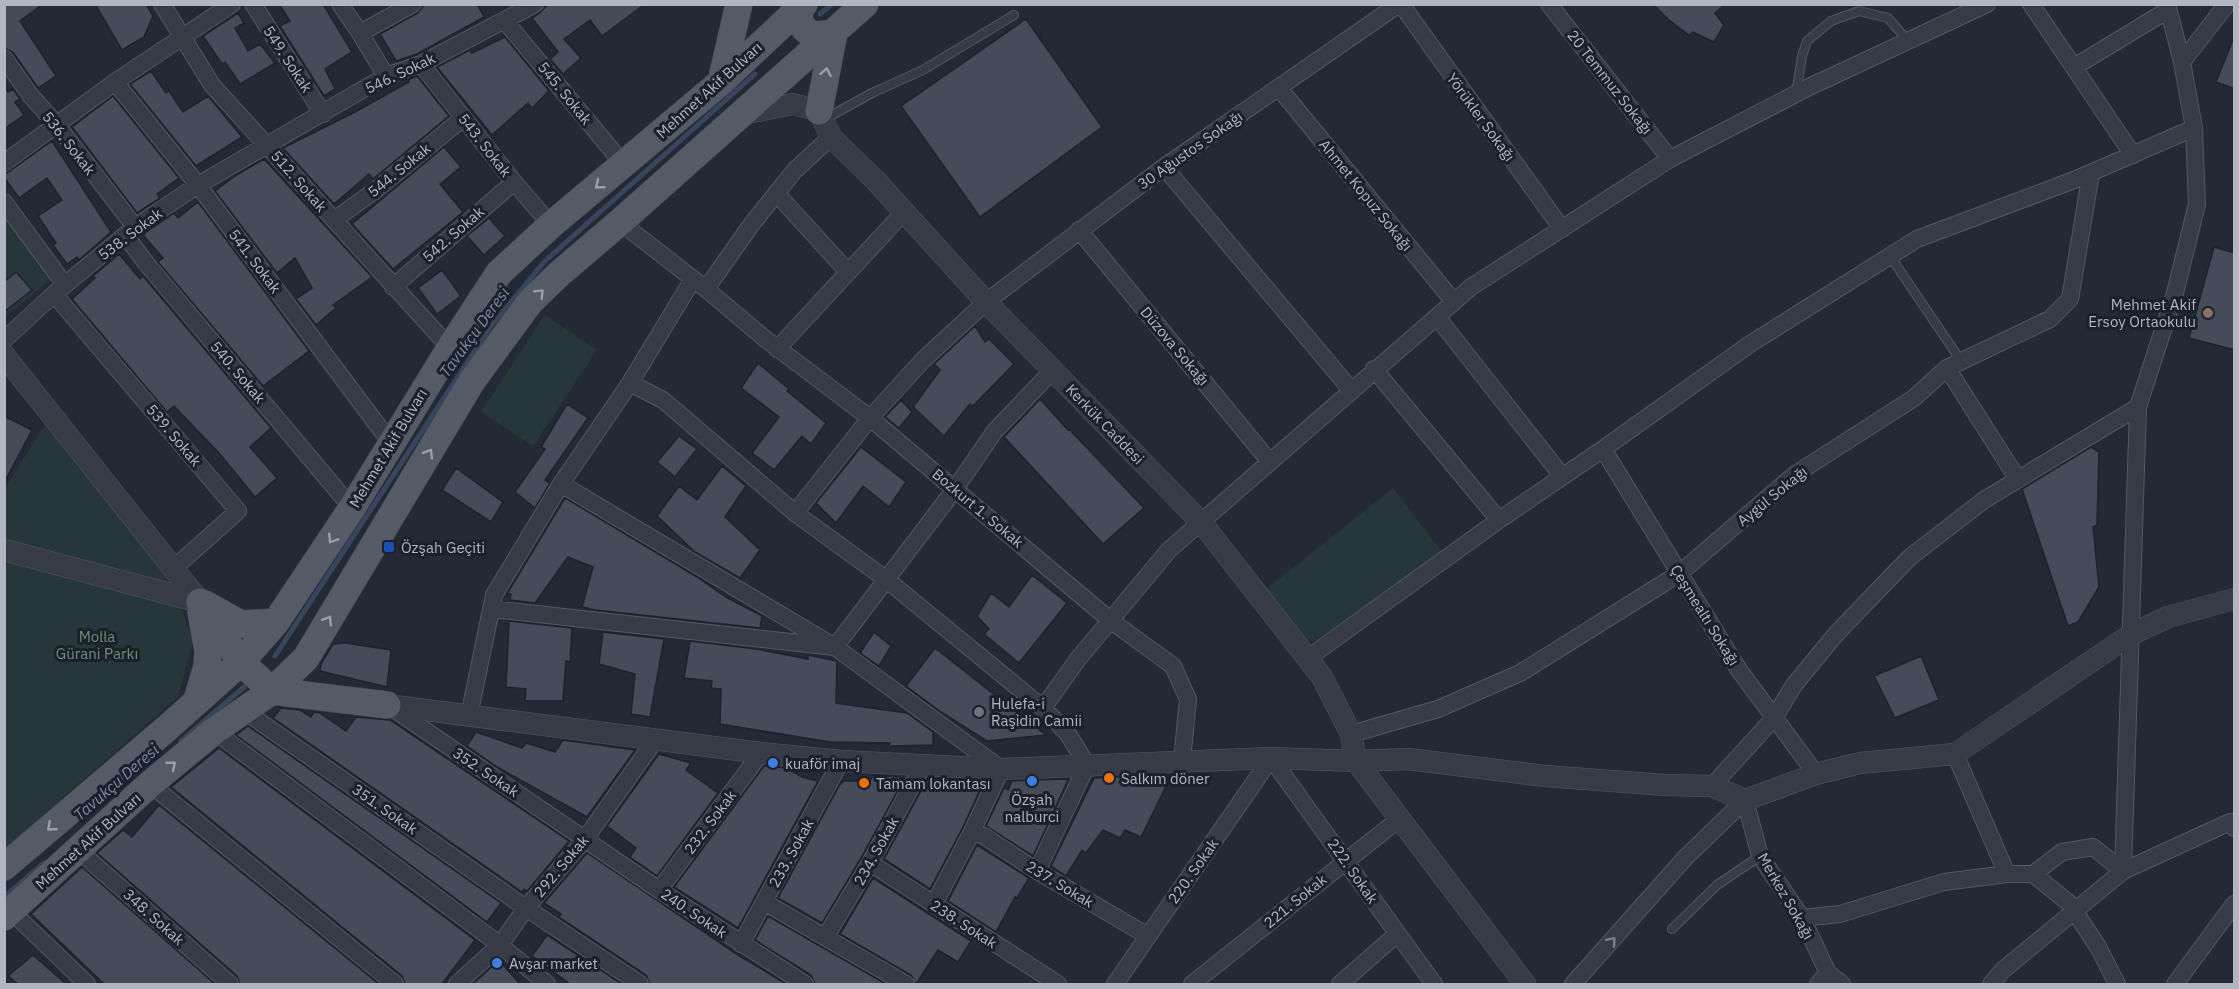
<svg xmlns="http://www.w3.org/2000/svg" width="2239" height="989" viewBox="0 0 2239 989" font-family="'IBM Plex Sans',sans-serif">
  <rect width="100%" height="100%" fill="#232935"/>
  <path fill="#273739" d="M4 208 53 278 5 317H4Z
    M545 315 597 350 533 446 481 412Z
    M45 425 111 501 174 585 193 642 178 697 5 848V488Z
    M1393 488 1442 552 1315 641 1308 642 1302 639 1265 590Z"/>
  <g fill="none" stroke-linecap="round" stroke-linejoin="round">
    <path stroke="#39455d" stroke-width="5" d="M820 14 832 4
      M275 656 491 326 545 261 755 74
      M181 741 244 687
      M4 897 44 863"/>
  </g>
  <path fill="#444c5a" stroke="#1d222d" stroke-width="1.5" d="M4 4H43L20 21 56 76 38 88 13 52 4 48Z
    M95 4H146L153 16 144 37 122 50Z
    M279 4H323L352 52 325 69 335 89 324 96 280 26 290 21Z
    M425 4H477L484 17 417 54 396 61 380 34 418 13Z
    M548 4H645L602 36 590 20 564 39 581 58 563 74 550 59 558 52 532 18 540 13Z
    M1653 4H1725L1715 13 1724 25 1714 42 1693 32 1689 35 1669 20Z
    M238 13 244 23 235 28 248 51 260 44 275 63 240 84 225 62 222 64 203 36Z
    M1026 19 1102 127 980 217 901 106Z
    M505 37 549 91 532 108 528 103 492 135 437 67 470 50 472 53Z
    M2234 37H2235V89L2216 82Z
    M151 71 166 93 169 91 183 112 208 96 242 137 196 166 130 84Z
    M417 76 449 116 373 179 369 174 334 204 283 148 355 112 409 82 408 80Z
    M4 86 8 92 13 89 20 99 15 102 24 115 4 129Z
    M113 96 179 178 157 194 160 198 137 213 72 127Z
    M52 141 111 232 79 260 77 257 67 264 53 245 56 243 38 216 62 200 47 178 19 198 4 177V175Z
    M444 147 461 167 440 184 463 212 393 269 352 224Z
    M264 159 372 277 333 305 336 308 316 325 296 299 312 288 295 258 277 273 215 191 235 176Z
    M198 202 309 351 263 386 158 262 163 258 144 236 145 233 174 213 178 218Z
    M489 218 505 236 484 255 467 236Z
    M2214 247 2235 253V350L2189 338Z
    M119 254 140 279 143 276 271 428 250 447 277 478 255 497 219 453 174 406 167 412 72 299 95 278 93 276Z
    M442 270 461 296 437 314 418 288Z
    M16 272 32 290 4 312V282Z
    M975 326 985 342 989 339 1014 364 973 406 970 404 944 436 913 407 940 370 934 364Z
    M758 363 789 389 787 391 826 423 811 444 802 436 774 470 752 453 779 417 741 388Z
    M1040 399 1068 430 1069 429 1144 508 1103 544 1004 437Z
    M901 400 912 412 899 428 885 417Z
    M567 404 588 418 545 480 550 483 535 508 515 492 545 449 541 447Z
    M4 416 32 430 4 483Z
    M679 436 697 449 675 477 657 462Z
    M861 447 906 482 889 507 863 486 836 523 816 503Z
    M2091 447 2099 452 2097 525 2093 527 2099 587 2078 622 2068 626 2022 489Z
    M722 466 746 486 725 517 760 550 740 578 695 552 657 516 679 486 697 500Z
    M456 468 503 502 491 522 442 490Z
    M565 498 697 577 726 597 762 616 760 628 595 610 582 607 593 567 568 557 535 603 510 600 511 594H507Z
    M1032 575 1067 603 1019 663 984 634 989 629 977 616 991 593 1009 607Z
    M509 621 572 628 570 662 566 661 563 701H525L526 689 506 687Z
    M603 632 664 639 650 717 631 714 635 674 599 664Z
    M874 632 891 646 879 666 860 653Z
    M690 641 756 649 808 659V655L837 661 836 703 907 713 933 732V745L888 746 890 743 830 742 720 724 721 689 711 688 712 681 684 678Z
    M346 643 391 650 387 687 320 671 321 664 333 644Z
    M935 648 1046 735 987 741 941 712 906 686Z
    M1921 656 1939 700 1895 718 1874 676Z
    M281 708 300 710 311 717 314 712 320 713 346 731 356 717 390 720 569 841 527 891 524 889 522 892 273 718Z
    M248 726 501 903 487 922 236 735Z
    M476 732 522 748 526 743 555 752 563 740 635 750 587 817 497 767 467 746Z
    M219 748 475 940 442 984H405L402 976 171 787Z
    M659 754 691 763 686 770 718 793 657 876 630 857 636 848 607 826Z
    M764 766 787 768 802 777 818 781 738 928 674 887Z
    M873 775 899 777 904 779 861 858 822 923 778 898 839 786 844 781H870Z
    M1162 775 1171 776 1141 837 1125 830 1120 838 1103 830 1086 853 1082 850 1066 876 1051 866 1094 778Z
    M928 778 984 781 963 827 930 889 884 859Z
    M1067 779 1068 780 1033 856 986 826 1004 788 1008 790 1012 781Z
    M159 805 379 984H240L237 976 97 853 123 830 132 837Z
    M977 845 1029 878 1017 898 1015 897 996 932 948 901Z
    M587 853 735 953 786 984H650L646 975 559 917 561 914 544 903Z
    M82 867 215 984H104L31 914Z
    M873 878 971 941 958 962 938 950 916 984 911 975 840 934Z
    M768 916 886 984H815L811 975 755 940Z
    M547 935 622 984H570L532 956Z
    M33 955 66 984H18L8 976Z
    M499 960 520 984H472L474 983Z"/>
  <g fill="none" stroke-linecap="round" stroke-linejoin="round">
    <g stroke="#535964" stroke-width="10">
      <path id="service" d="M1796 94 1802 56 1807 41 1831 21 1859 11 1888 18 1908 41
        M823 120 872 93 923 70 1014 15
        M1890 256 1961 361
        M1672 929 1717 885 1760 856"/>
    </g>
    <g stroke="#535964" stroke-width="18">
      <path id="minor" d="M162 4 212 85 450 348
        M253 4 323 114
        M340 4 360 33 386 76
        M1401 4 1562 229
        M1549 4 1670 159
        M2031 4 2133 155
        M505 21 624 165
        M360 33 413 4
        M4 58 31 96 57 125 135 227
        M2182 62 2227 4
        M421 64 514 182 551 225
        M2074 67 2168 10
        M115 82 198 185 391 443
        M1279 88 1454 302
        M4 163 115 82 232 4
        M1164 167 1352 391
        M776 193 848 272
        M4 202 65 285
        M334 220 377 189 463 118
        M620 222 706 289 764 338 870 418 1110 620 1173 666 1188 699 1182 761
        M1079 230 1270 462
        M125 235 146 263 352 508
        M393 287 514 182
        M706 289 751 225 795 170 831 137
        M54 294 238 511 174 568
        M1437 317 1562 476
        M4 340 54 294 135 227 198 185 386 76 421 64 535 4
        M777 349 904 212
        M1947 368 2017 478
        M1374 369 1499 520
        M630 383 693 279
        M1603 449 1739 670 1816 774
        M561 484 835 647 1001 769 972 832 934 904
        M795 513 870 418 924 359 986 302 1164 167 1399 4
        M492 609 835 647 955 489 994 432 1053 370
        M1308 658 1499 520 1603 449 1750 344 1917 239 2074 180 2194 128
        M388 705 659 890 805 984
        M1043 708 1078 659 1169 550 1471 287 1670 159 1809 87 1987 4
        M243 710 526 908 640 984
        M469 716 494 595 561 484 630 383 663 400 795 513 887 580 1043 708 1068 734 1087 765 1037 871
        M214 731 500 945 547 984
        M1351 734 1438 709 1520 673 1680 573 1794 475 1914 398 1947 368 2050 319 2070 299 2091 173
        M1955 754 2007 874
        M150 784 395 984
        M1712 786 1774 718 1794 685 1836 634 1909 558 1984 500 2138 407
        M972 832 984 836 1037 871 1148 936
        M78 850 230 984
        M870 863 1058 984
        M2123 871 2138 407 2175 293 2197 204 2194 128 2182 62 2167 4
        M2033 874 2062 852 2093 847 2123 871
        M659 890 761 753
        M764 902 906 984
        M11 911 87 984
        M1802 918 1840 914 1944 882 2007 874H2033L2070 904 2098 947 2117 984
        M826 936 870 863 923 765
        M741 944 841 761
        M457 984 500 945 526 908 585 839 656 739
        M1115 984 1271 758 1434 984
        M1192 984 1399 819
        M1340 984 1397 934
        M1573 984 1685 858 1745 800 1760 856 1802 918 1828 973 1842 984
        M1818 984 1828 973
        M1991 984 2003 970 2123 871 2230 822 2234 828
        M2175 984 2234 904"/>
    </g>
    <g stroke="#535964" stroke-width="22">
      <path id="tertiary" d="M742 114 793 104 819 111 831 137 876 181 986 302 1201 522 1322 677 1351 734 1356 761 1525 984
        M4 355 200 602
        M4 550 200 602
        M387 705 761 753 841 761 1001 769 1271 758 1356 761 1408 759 1545 776 1665 785 1712 786 1745 800 1816 774 1860 763 1955 754 2130 635 2168 617 2234 599"/>
    </g>
    <g stroke="#3f444f" stroke-width="28">
      <path id="primary" d="M799 4 801 8 798 18C807 38 815 35 834 33L819 111
        M721 82 739 4
        M200 602 241 662 272 691 387 705
        M205 604 241 624 276 622
        M197 700 207 666 208 651 201 612
        M4 867 166 729 241 662 276 622 352 508 450 348 499 273 551 225 721 82 804 4
        M4 917 150 784 214 731 272 691 306 658 472 381 530 302 559 274 620 222 865 4"/>
    </g>
    <use href="#service" stroke="#363b46" stroke-width="8"/>
    <use href="#minor" stroke="#363b46" stroke-width="16"/>
    <use href="#tertiary" stroke="#363b46" stroke-width="21"/>
    <use href="#primary" stroke="#545a66" stroke-width="27"/>
  </g>
  <defs><path id="oneway-chevron" d="M-2-3.5L2.5 0L-2 3.5" fill="none" stroke-width="1.6" stroke-linecap="round" stroke-linejoin="round" transform="scale(1.5)"/></defs>
  <g stroke="#999fab">
    <use href="#oneway-chevron" transform="translate(826 72) rotate(-80)"/>
    <use href="#oneway-chevron" transform="translate(599 185) rotate(141)"/>
    <use href="#oneway-chevron" transform="translate(540 293) rotate(-45)"/>
    <use href="#oneway-chevron" transform="translate(429 453) rotate(-59)"/>
    <use href="#oneway-chevron" transform="translate(332 539) rotate(123)"/>
    <use href="#oneway-chevron" transform="translate(328 620) rotate(-59)"/>
    <use href="#oneway-chevron" transform="translate(172 765) rotate(-39)"/>
    <use href="#oneway-chevron" transform="translate(51 827) rotate(139)"/>
  </g>
  <use stroke="#797f8a" href="#oneway-chevron" transform="translate(1612 941) rotate(-49)"/>
  <circle fill="#8d6e63" stroke="#1b202a" stroke-width="2" cx="2208" cy="313" r="6"/>
  <rect fill="#1a4fb4" stroke="#1b202a" stroke-width="2" x="383" y="541" width="12" height="12" rx="3"/>
  <circle fill="#6b7280" stroke="#1b202a" stroke-width="2" cx="979" cy="712" r="6"/>
  <g fill="#3f7fe0" stroke="#1b202a" stroke-width="2">
    <circle cx="773" cy="763" r="6"/>
    <circle cx="1032" cy="781" r="6"/>
    <circle cx="497" cy="963" r="6"/>
  </g>
  <g fill="#e8710a" stroke="#1b202a" stroke-width="2">
    <circle cx="1109" cy="778" r="6"/>
    <circle cx="864" cy="783" r="6"/>
  </g>
  <g text-anchor="middle" dominant-baseline="central" stroke-width="6" stroke-linejoin="round" paint-order="stroke">
    <g font-size="15" fill="#b0b6c2" stroke="#1b202a">
      <text transform="translate(288 59) rotate(57)">549. Sokak</text>
      <text transform="translate(400 73) rotate(-25)">546. Sokak</text>
      <text transform="translate(1610 82) rotate(52)">20 Temmuz Sokağı</text>
      <text transform="translate(709 90) rotate(-42)">Mehmet Akif Bulvarı</text>
      <text transform="translate(565 93) rotate(51)">545. Sokak</text>
      <text transform="translate(1481 117) rotate(54)">Yörükler Sokağı</text>
      <text transform="translate(69 143) rotate(52)">536. Sokak</text>
      <text transform="translate(485 145) rotate(52)">543. Sokak</text>
      <text transform="translate(1190 150) rotate(-35)">30 Ağustos Sokağı</text>
      <text transform="translate(399 170) rotate(-39)">544. Sokak</text>
      <text transform="translate(299 181) rotate(49)">512. Sokak</text>
      <text transform="translate(1366 195) rotate(51)">Ahmet Kopuz Sokağı</text>
      <text transform="translate(130 234) rotate(-37)">538. Sokak</text>
      <text transform="translate(453 234) rotate(-41)">542. Sokak</text>
      <text transform="translate(255 261) rotate(53)">541. Sokak</text>
      <text transform="translate(1175 346) rotate(50)">Düzova Sokağı</text>
      <text transform="translate(238 372) rotate(50)">540. Sokak</text>
      <text transform="translate(1105 424) rotate(46)">Kerkük Caddesi</text>
      <text transform="translate(174 435) rotate(50)">539. Sokak</text>
      <text transform="translate(388 448) rotate(-59)">Mehmet Akif Bulvarı</text>
      <text transform="translate(1772 496) rotate(-39)">Aygül Sokağı</text>
      <text transform="translate(978 508) rotate(40)">Bozkurt 1. Sokak</text>
      <text transform="translate(1705 615) rotate(58)">Çeşmealtı Sokağı</text>
      <text transform="translate(486 772) rotate(34)">352. Sokak</text>
      <text transform="translate(385 809) rotate(35)">351. Sokak</text>
      <text transform="translate(710 822) rotate(-53)">232. Sokak</text>
      <text transform="translate(88 841) rotate(-42)">Mehmet Akif Bulvarı</text>
      <text transform="translate(876 851) rotate(-61)">234. Sokak</text>
      <text transform="translate(791 853) rotate(-61)">233. Sokak</text>
      <text transform="translate(561 866) rotate(-50)">292. Sokak</text>
      <text transform="translate(1193 871) rotate(-55)">220. Sokak</text>
      <text transform="translate(1353 871) rotate(55)">222. Sokak</text>
      <text transform="translate(1060 884) rotate(31)">237. Sokak</text>
      <text transform="translate(1786 896) rotate(60)">Merkez Sokağı</text>
      <text transform="translate(1295 901) rotate(-39)">221. Sokak</text>
      <text transform="translate(694 913) rotate(34)">240. Sokak</text>
      <text transform="translate(154 917) rotate(42)">348. Sokak</text>
      <text transform="translate(964 924) rotate(33)">238. Sokak</text>
    </g>
    <g font-size="15" fill="#b0b6c2" stroke="#1b202a" text-anchor="start">
      <text x="2196" y="304" text-anchor="end">Mehmet Akif<tspan x="2196" dy="17">Ersoy Ortaokulu</tspan></text>
      <text x="401" y="547">Özşah Geçiti</text>
      <text x="991" y="703">Hulefa-i<tspan x="991" dy="17">Raşidin Camii</tspan></text>
      <text x="785" y="763">kuaför imaj</text>
      <text x="1121" y="778">Salkım döner</text>
      <text x="876" y="783">Tamam lokantası</text>
      <text x="1032" y="799" text-anchor="middle">Özşah<tspan x="1032" dy="17">nalburci</tspan></text>
      <text x="509" y="963">Avşar market</text>
    </g>
    <g font-size="15" fill="#6a9076" stroke="#1b202a">
      <text x="97" y="636">Molla<tspan x="97" dy="17">Gürani Parkı</tspan></text>
    </g>
    <g font-size="16" font-style="italic" fill="#7c8aa8" stroke="#1b202a">
      <text transform="translate(474 332) rotate(-54)">Tavukçu Deresi</text>
      <text transform="translate(116 782) rotate(-41)">Tavukçu Deresi</text>
    </g>
  </g>
  <rect width="2239" height="989" fill="none" stroke="#b0b6c2" stroke-width="12"/>
</svg>
